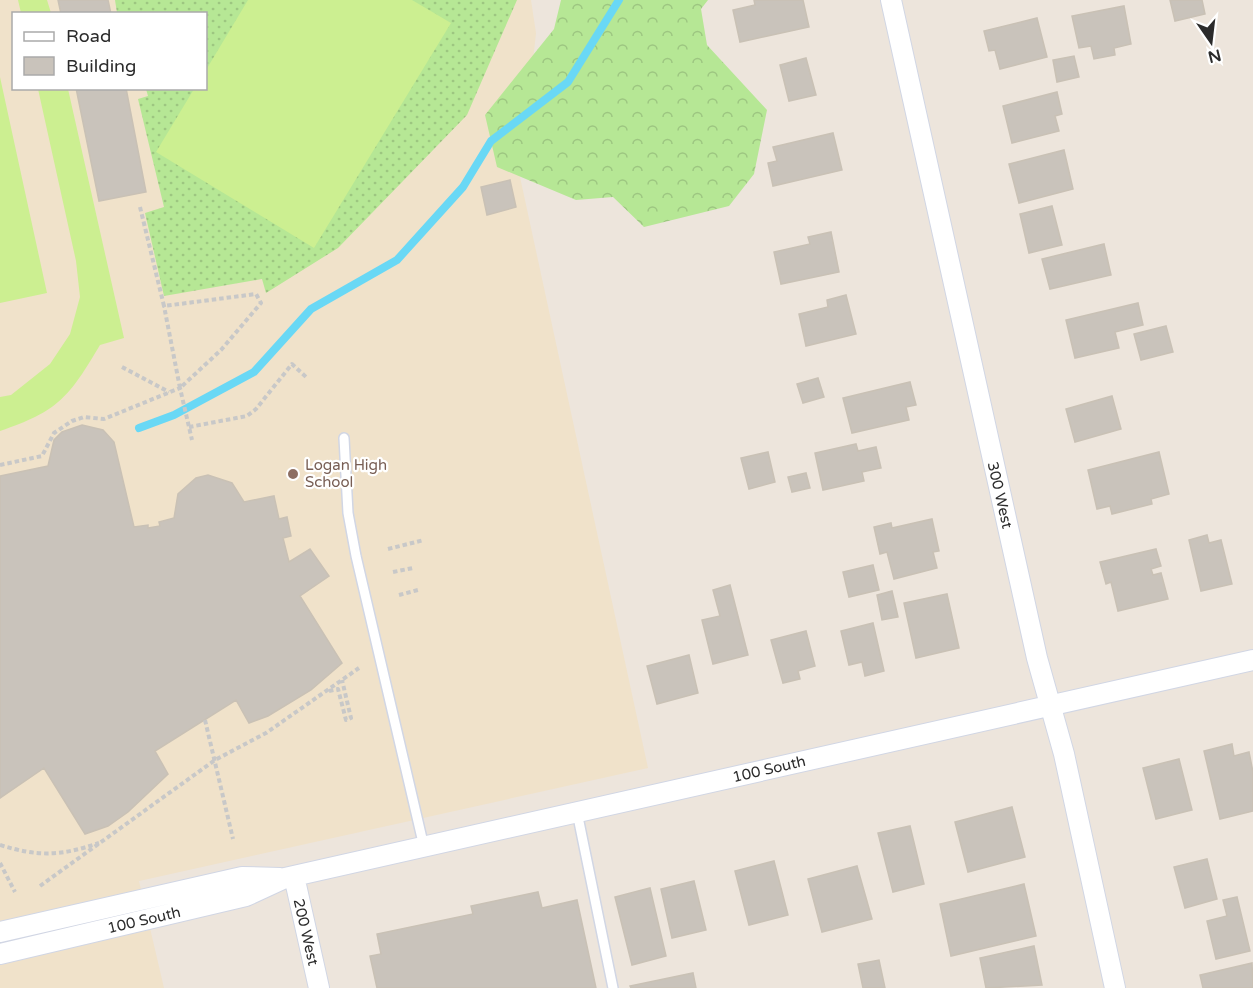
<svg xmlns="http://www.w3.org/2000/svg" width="1253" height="988" viewBox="0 0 1253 988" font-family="'Varela Round',sans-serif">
  <defs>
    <pattern id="grass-dots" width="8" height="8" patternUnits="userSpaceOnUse" patternTransform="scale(1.5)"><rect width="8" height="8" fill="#b6e795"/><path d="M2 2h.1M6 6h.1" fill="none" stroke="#9dc681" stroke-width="1.8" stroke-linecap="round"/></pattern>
    <pattern id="forest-crowns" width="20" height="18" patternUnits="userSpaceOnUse" patternTransform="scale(1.5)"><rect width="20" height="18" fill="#b6e795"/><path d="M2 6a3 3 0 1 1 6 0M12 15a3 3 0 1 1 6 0" fill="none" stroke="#9dc681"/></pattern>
  </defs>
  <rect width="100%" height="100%" fill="#ede5dc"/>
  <path fill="#f0e2ca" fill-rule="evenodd" d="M0 0H531L536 33 520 177 648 768 139 881 164 988H0ZM14 14H206V88H14Z"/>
  <path fill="url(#grass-dots)" d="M115 0H517L467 115 338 248 266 293 262 279 164 296 145 213 164 207 138 99 148 96 146 89 206 88V14L117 13Z"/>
  <path fill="url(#forest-crowns)" d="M561 0H708L701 9 707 45 767 110 754 174 729 206 644 227 613 197 576 200 497 167 485 115 554 29Z"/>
  <path fill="#ccef91" d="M18 0H47L51 13H21Z
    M248 0H412L451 23 314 248 156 152 194 89 206 88V70Z
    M0 77 47 293 0 303Z
    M38 89H68L124 338 100 345C69 397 59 411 0 431V397L11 395 50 364 70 334 80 297 76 261Z"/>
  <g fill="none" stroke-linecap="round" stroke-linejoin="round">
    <path stroke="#69d8f5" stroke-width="8" d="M139 428 174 415 254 372 311 309 397 260 463 187 491 141 568 82 619 0"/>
  </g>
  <path fill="#c9c3bb" stroke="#c9c1b5" stroke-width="1.5" d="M58 0H108L111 14H61Z
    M754 0H803L809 27 740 42 733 10 755 5Z
    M1170 0H1202L1205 14 1175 21Z
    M1124 6 1131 44 1114 48 1115 55 1094 59 1091 46 1079 48 1072 16Z
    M1037 18 1047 57 1000 69 995 50 989 51 984 31Z
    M1074 56 1079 77 1057 82 1053 60Z
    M806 58 816 95 789 101 780 65Z
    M76 88H126L146 192 99 201Z
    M1057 92 1062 114 1055 116 1059 131 1012 143 1003 106Z
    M833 133 842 170 773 186 768 163 777 161 773 147Z
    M1064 150 1073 189 1019 203 1009 164Z
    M510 180 516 207 487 215 481 187Z
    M1052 206 1062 245 1029 253 1020 214Z
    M831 232 839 272 781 284 774 252 810 244 808 237Z
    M1104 244 1111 275 1050 289 1042 259Z
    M846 295 856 334 806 346 799 314 828 307 827 300Z
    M1138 303 1143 325 1115 332 1119 348 1075 358 1066 320Z
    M1166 326 1173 352 1141 360 1134 334Z
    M818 378 824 397 803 403 797 384Z
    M910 382 916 405 906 407 909 420 852 433 843 398Z
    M1112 396 1121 429 1075 442 1066 409Z
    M82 425 103 430 114 442 134 527 148 525V528L160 526 159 522 174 518 178 494 196 478 208 475 232 483 244 502 274 496 279 519 287 517 291 536 283 538 289 562 310 549 329 576 300 596 342 663 311 690 268 716 249 723 236 700 155 751 168 774 128 812 108 826 85 834 44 768 0 798V476L48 466 54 440 62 432Z
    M856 444 858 451 876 447 881 468 862 472 864 481 823 490 815 453Z
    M768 452 775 482 749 489 741 458Z
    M1159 452 1169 494 1151 499 1152 504 1112 514 1110 506 1097 509 1088 470Z
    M806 473 810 488 792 492 788 477Z
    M932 519 939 551 933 552 937 568 894 579 887 552 880 554 874 527 891 523 892 528Z
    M1207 535 1209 543 1221 540 1232 584 1201 591 1189 540Z
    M1156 549 1161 566 1151 569 1153 575 1161 573 1168 599 1118 611 1111 582 1106 584 1100 562Z
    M873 565 879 590 849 597 843 572Z
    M730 585 748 655 713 664 702 620 720 616 713 590Z
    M892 591 898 617 882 620 877 595Z
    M947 594 959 648 916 658 904 603Z
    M873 623 884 671 865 676 862 662 849 665 841 631Z
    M806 631 815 666 798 671 800 679 783 683 771 640Z
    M689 655 698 693 657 704 647 666Z
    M1232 744 1234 756 1249 752 1253 772V811L1220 819 1204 751Z
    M1179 759 1192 810 1156 819 1143 768Z
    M1012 807 1025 857 968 872 955 822Z
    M910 826 924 884 893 892 878 833Z
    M1207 859 1217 899 1185 908 1174 867Z
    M774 861 788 915 749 925 735 871Z
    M857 866 872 919 822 932 808 879Z
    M694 881 706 930 672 938 661 889Z
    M1024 884 1036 936 951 956 940 904Z
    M650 888 666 956 632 965 615 897Z
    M538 892 542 908 577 900 596 988H377L370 956 381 954 377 934 473 914 471 906Z
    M1237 897 1250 951 1216 959 1207 921 1227 916 1223 900Z
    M1034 946 1042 985 986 988 980 958Z
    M879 960 885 988H863L858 964Z
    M1252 963 1253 988H1203L1200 975Z
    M693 973 696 988H631L630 986Z"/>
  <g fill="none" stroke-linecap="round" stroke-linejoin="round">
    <g stroke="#d1d6e4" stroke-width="12">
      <path id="service" d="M344 438 348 513 356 556 424 847
        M577 812 613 988"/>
    </g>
    <g stroke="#d1d6e4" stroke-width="22">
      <path id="minor" d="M891 0 1037 658 1064 754 1115 988
        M294 876 319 988
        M0 932 242 877 280 878
        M0 954 246 896 285 878 1253 660"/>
    </g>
    <path stroke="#c8c8c8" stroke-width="4" stroke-dasharray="4.5 3" stroke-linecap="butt" d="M140 207 164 306 256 294 261 303 221 350 180 388 164 306
      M122 367 169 392
      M189 427 247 416 256 409 292 364 306 377
      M0 465 42 456 54 433 72 421 84 417 104 419 180 388 192 440
      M388 549 424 540
      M393 572 413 568
      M399 595 418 590
      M329 691 338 689 346 720 351 718 342 680
      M205 720 233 839
      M0 845C39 857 60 856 99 843
      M0 863 15 892
      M40 886 215 760 266 733 359 668"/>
    <use href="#service" stroke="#fff" stroke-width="9"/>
    <use href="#minor" stroke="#fff" stroke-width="20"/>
  </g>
  <circle fill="#8d6e63" stroke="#fff" stroke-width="2" cx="293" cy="474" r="6"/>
  <g text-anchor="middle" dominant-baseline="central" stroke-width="4.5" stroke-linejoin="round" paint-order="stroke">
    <g font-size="15" fill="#785e54" stroke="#fff" text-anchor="start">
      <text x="305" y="465">Logan High<tspan x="305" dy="17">School</tspan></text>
    </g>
    <g font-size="15" fill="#2b2b2b" stroke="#fff">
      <text transform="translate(1000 495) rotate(77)">300 West</text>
      <text transform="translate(769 769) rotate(-13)">100 South</text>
      <text transform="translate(144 920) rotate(-13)">100 South</text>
      <text transform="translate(306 932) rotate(77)">200 West</text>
    </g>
  </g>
  <rect x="12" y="12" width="195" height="78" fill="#ffffff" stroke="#aaaaaa" stroke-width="1.5"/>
  <rect x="24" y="32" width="30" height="9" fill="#ffffff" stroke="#aaaaaa" stroke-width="1.5"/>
  <text x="66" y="42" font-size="18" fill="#2b2b2b">Road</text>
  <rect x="24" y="57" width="30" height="18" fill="#c9c3bb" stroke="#aaaaaa" stroke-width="1.5"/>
  <text x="66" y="72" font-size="18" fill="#2b2b2b">Building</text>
  <g transform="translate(1211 42) rotate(166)" stroke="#ffffff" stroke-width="4.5" paint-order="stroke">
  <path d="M0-4.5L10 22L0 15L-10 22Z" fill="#2b2b2b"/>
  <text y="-9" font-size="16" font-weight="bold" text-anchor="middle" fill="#2b2b2b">N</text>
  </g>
</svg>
